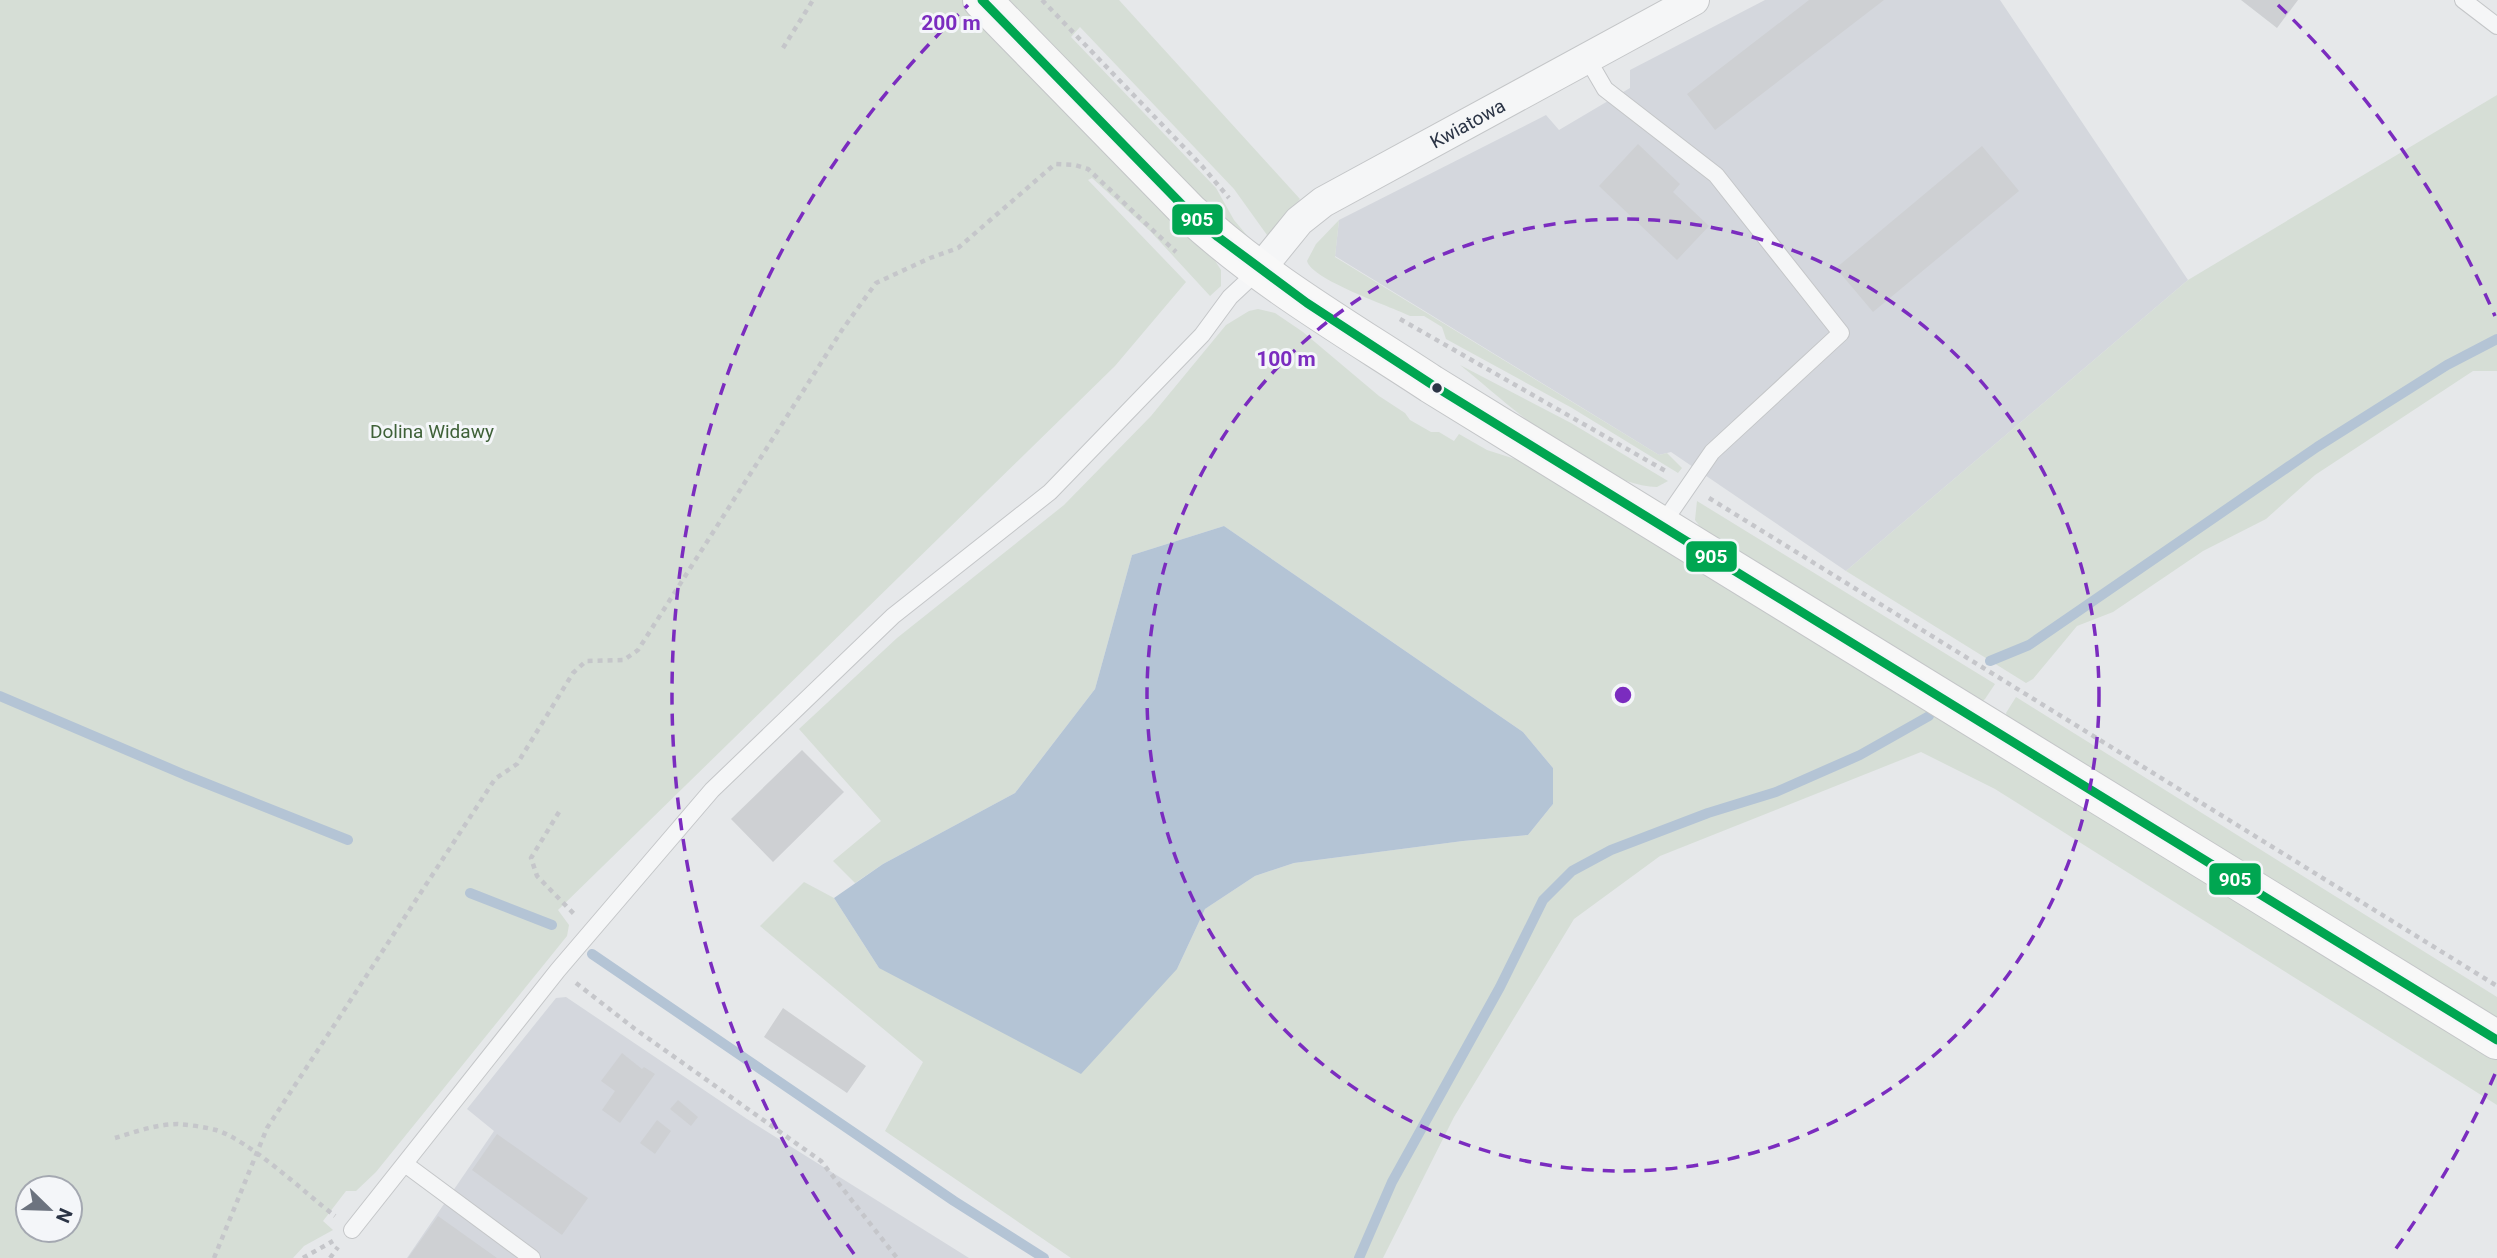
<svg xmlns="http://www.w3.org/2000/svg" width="2497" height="1258" viewBox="0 0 2497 1258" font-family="Roboto,sans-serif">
  <rect width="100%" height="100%" fill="#e6e8ea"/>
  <path fill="#d4d7dd" d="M1765 0H2000L2188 280 1846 571 1671 452 1659 455 1335 256 1339 220 1546 115 1559 130 1630 88V70Z
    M566 997 747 1119 969 1258H407L494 1131 467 1109 556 998Z"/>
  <path fill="#d6ded6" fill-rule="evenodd" d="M0 0H1119L1300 199 1276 229 1267 235 1234 189 1080 27 1071 37 1216 188 1234 220 1250 239 1207 248 1221 270V286L1210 296 1151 232 1092 178 1088 180 1186 282 1115 366 558 910 569 925 567 936 376 1172 356 1191H346L323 1221 333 1230 304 1246 293 1258H0ZM28 1188H70V1230H28Z
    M2497 95V371H2473L2315 475 2266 519 2203 551 2113 612 2077 626 2033 679 2026 683 1846 571 2188 280Z
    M1339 220 1335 257 1659 455 1667 453 1682 468 1678 473 1572 408 1446 339 1442 327 1424 316H1410C1390 306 1312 280 1307 261L1316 244Z
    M1258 309 1275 313 1303 332 1379 396 1405 413 1410 420 1431 432H1439L1454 441 1459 434 1487 450 1531 464 2497 1058V1105L1995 789 1921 752 1660 856 1574 919 1454 1117 1383 1258H1071L885 1131 923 1062 760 926 804 882 834 898 879 968 1177 969 1205 909 1255 876 1294 863 1463 841 1528 835 1553 804V768L1523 732 1224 526 1132 555 1095 689 1015 793 883 864 855 883 833 861 881 821 799 729 897 638 1064 505 1151 416 1226 325 1249 311Z
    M1460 365 1571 423 1668 481 1657 487C1596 486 1507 403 1460 365Z
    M1697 501 1995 684 1985 699 1979 704 1704 532 1695 520Z
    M2016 697 2497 997V1023L2008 721 2006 713Z"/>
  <path fill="#b4c4d5" d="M1224 526 1523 732 1553 768V804L1528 835 1463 841 1294 863 1255 876 1205 909 1177 969 1081 1074 879 968 834 898 883 864 1015 793 1095 689 1132 555Z"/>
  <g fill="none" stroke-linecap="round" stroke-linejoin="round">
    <path stroke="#b4c4d5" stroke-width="10" d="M1990 661 2029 645 2317 447 2447 365 2497 339
      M0 696 185 775 348 840
      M470 893 552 925
      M592 954 954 1201 1044 1258
      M1359 1258 1392 1182 1500 987 1543 900 1572 871 1611 850 1708 813 1776 792 1860 755 1929 716"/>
  </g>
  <path fill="#ced0d3" d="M1809 0H1884L1715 130 1687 94Z
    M2241 0H2298L2277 28Z
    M1638 144 1680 184 1673 192 1709 226 1677 260 1599 186Z
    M1982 146 2019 191 1873 312 1836 268Z
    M802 750 844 792 773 862 731 819Z
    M783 1008 866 1066 847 1093 764 1037Z
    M622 1053 642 1069 644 1067 655 1074 620 1123 602 1110 615 1091 601 1081Z
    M678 1100 698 1117 691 1126 670 1109Z
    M657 1120 671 1131 655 1154 640 1143Z
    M497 1134 588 1198 562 1235 472 1170Z
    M438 1216 497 1258H408Z"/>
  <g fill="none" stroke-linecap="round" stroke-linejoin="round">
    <g stroke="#c4c6c8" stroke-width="18">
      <path id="lane" d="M2463 0 2497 26
        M1587 58 1605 89 1716 175 1841 333 1712 452 1661 526
        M405 1164 532 1258
        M352 1230 558 970 712 790 893 616 1050 492 1202 335 1230 297 1260 269"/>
    </g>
    <g stroke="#c4c6c8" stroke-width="32">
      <g id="street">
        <path id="s1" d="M1260 269 1299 221 1323 202 1694 0"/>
      </g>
    </g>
    <g stroke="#c4c6c8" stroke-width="40">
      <path id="secondary" d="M982 0 1190 213C1262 280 1349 330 1431 384L2497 1040"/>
    </g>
    <path stroke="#c5c6ca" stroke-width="4.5" stroke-dasharray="5 5" stroke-linecap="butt" d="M1042 0 1202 166 1229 198
      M783 48 813 0
      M1400 319 1669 473
      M1709 498 2497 986
      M559 812 531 858 537 876 576 916
      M576 983 635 1029 821 1161 897 1258
      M115 1138C135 1132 157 1124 178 1124 190 1125 205 1127 216 1130 249 1140 305 1193 335 1216
      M214 1258 267 1128 495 779 517 764 573 673 586 661 624 660 638 650 842 330 876 283 930 258 958 248 1055 164 1075 165 1088 169 1176 252
      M303 1258 333 1241
      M330 1258 338 1247"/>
    <use href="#lane" stroke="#f5f6f7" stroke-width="16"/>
    <use href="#street" stroke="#f5f6f7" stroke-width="30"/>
    <use href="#secondary" stroke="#f8f8f8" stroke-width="38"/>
    <g stroke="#f4f6f9" stroke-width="14">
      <path id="bus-1" d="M982 0 1190 213 1218 237 1307 303 1431 384 2497 1040"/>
    </g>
    <use href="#bus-1" stroke="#00a651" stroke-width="9"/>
  </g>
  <g fill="none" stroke="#7b2cbf" stroke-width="3.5" stroke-dasharray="12 9">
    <circle cx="1623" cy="695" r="476"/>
    <path d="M2495 1074A951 951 0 0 1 2392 1254M854 1254A951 951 0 0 1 968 5M2278 5A951 951 0 0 1 2495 316"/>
  </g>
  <circle fill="#2b3445" stroke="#f4f6f9" stroke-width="2.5" cx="1437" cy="388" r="6"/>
  <g text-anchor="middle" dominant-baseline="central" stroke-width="6" stroke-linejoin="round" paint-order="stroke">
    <g font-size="19" fill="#2b3445" stroke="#f4f6f9">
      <text stroke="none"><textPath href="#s1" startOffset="257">Kwiatowa</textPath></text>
    </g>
    <g font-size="19" fill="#3f6138" stroke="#f4f6f9">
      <text x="432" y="431">Dolina Widawy</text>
    </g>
  </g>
  <circle cx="1623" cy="695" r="10" fill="#7b2cbf" stroke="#f4f6f9" stroke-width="3.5"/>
  <g font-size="21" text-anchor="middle" font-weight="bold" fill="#7b2cbf" stroke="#f4f6f9" stroke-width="6" stroke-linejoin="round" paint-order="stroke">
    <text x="951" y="30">200 m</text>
    <text x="1286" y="366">100 m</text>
  </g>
  <g stroke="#f4f6f9" stroke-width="2.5">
    <rect x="1171" y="203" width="53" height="33" rx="7" fill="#00a651"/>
    <rect x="1685" y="540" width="53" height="33" rx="7" fill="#00a651"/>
    <rect x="2208" y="862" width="54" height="34" rx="7" fill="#00a651"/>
  </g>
  <g font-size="19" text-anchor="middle" font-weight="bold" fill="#fff">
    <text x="1197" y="226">905</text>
    <text x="1711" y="563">905</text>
    <text x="2235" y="886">905</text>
  </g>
  <g transform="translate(49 1209) rotate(113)"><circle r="33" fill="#f4f6f9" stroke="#a4a8b1" stroke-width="2"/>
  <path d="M0-5L12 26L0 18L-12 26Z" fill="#6c737f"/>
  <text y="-10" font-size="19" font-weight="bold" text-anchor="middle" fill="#2b3445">N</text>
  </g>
</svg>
